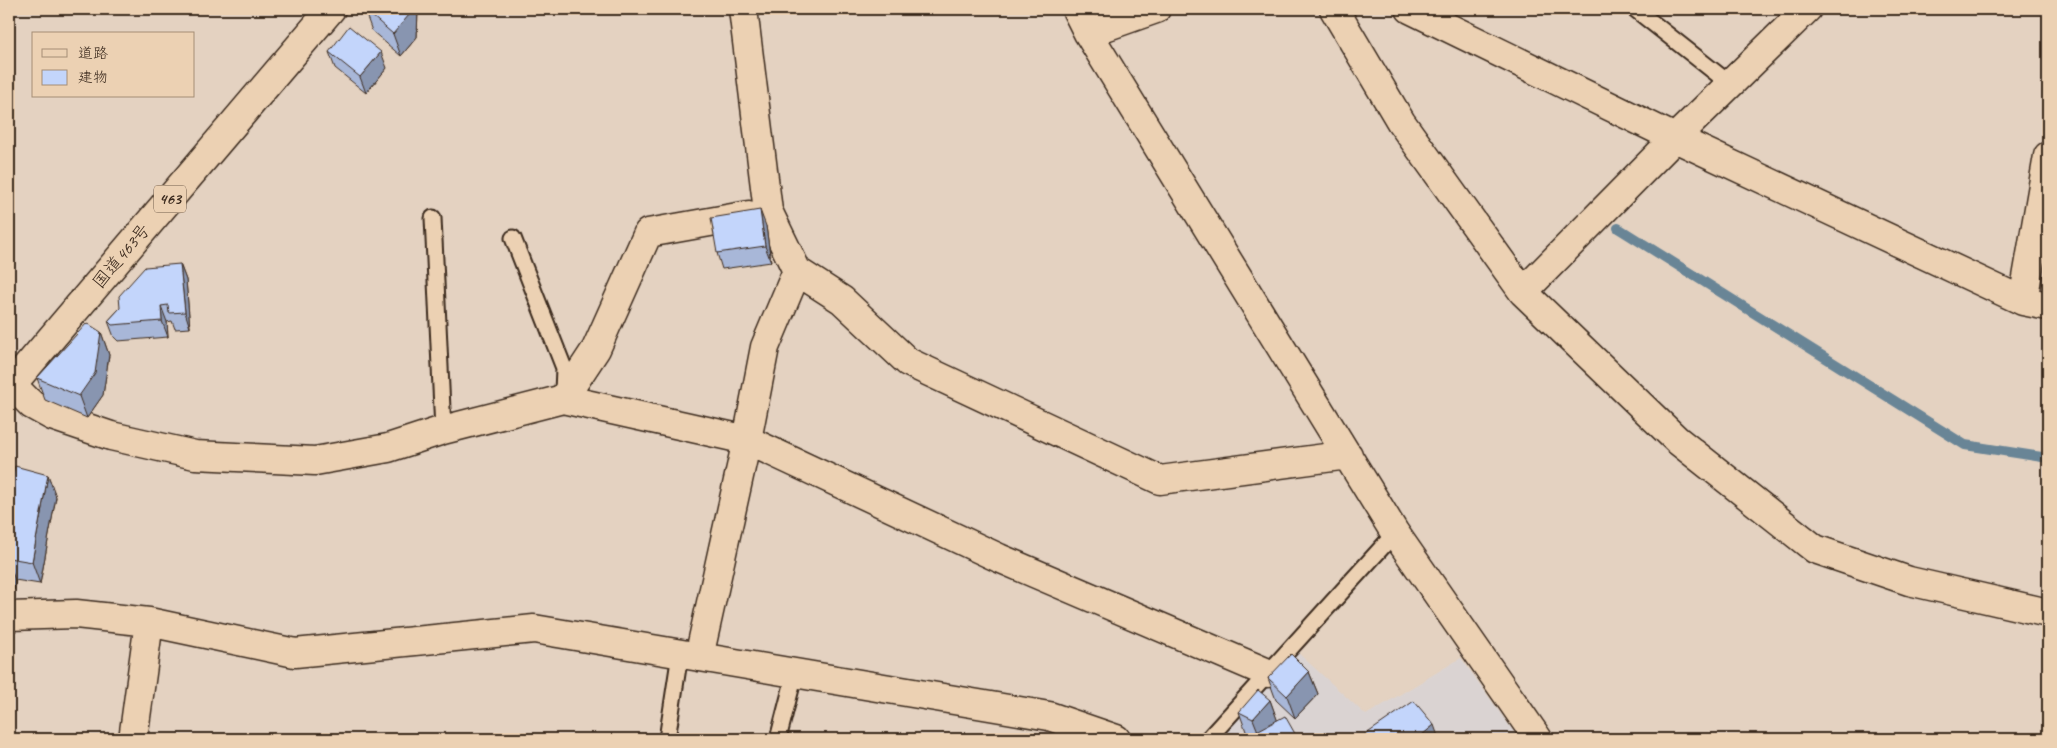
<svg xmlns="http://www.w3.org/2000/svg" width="2057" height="748" viewBox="0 0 2057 748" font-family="Caveat,'Klee One',sans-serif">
  <rect width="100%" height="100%" fill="#e4d2c1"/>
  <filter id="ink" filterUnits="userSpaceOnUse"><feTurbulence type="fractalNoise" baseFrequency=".02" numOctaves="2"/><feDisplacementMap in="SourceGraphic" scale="10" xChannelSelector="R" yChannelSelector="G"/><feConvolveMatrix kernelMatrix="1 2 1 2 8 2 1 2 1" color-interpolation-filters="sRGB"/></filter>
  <g filter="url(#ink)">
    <path fill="#dad3d2" d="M1296 651 1366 715 1461 658 1519 739H1220Z"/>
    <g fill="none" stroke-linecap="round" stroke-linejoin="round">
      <path stroke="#698596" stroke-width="10" d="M1618 228 1965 445 2048 458"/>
      <g stroke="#3b2a1e" stroke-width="19">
        <path id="service" d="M1635 9 1730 84
          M433 218 443 430
          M513 238 564 368 563 392
          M667 739 680 654
          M778 739 795 673
          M1208 739 1395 533"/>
      </g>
      <g stroke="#3b2a1e" stroke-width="31">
        <path id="minor" d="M743 9 768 211 797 271 842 300 908 362 1160 480 1348 455
          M1076 9 1088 33 1395 533 1538 739
          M1334 9 1401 122 1523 292 1677 440 1815 549 1909 581 2048 613
          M1410 9 1675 138 2023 301 2048 306
          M1088 33 1156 9
          M1523 292 1675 138 1807 9
          M2023 301 2048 156
          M12 385 32 405 52 416 111 436 195 455 315 461 388 448 443 430 563 399 747 440 999 558 1268 673
          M563 399 596 349 648 233 749 215
          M9 616 76 614 149 622 295 653 534 629 1049 716 1116 739
          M699 657 747 440 765 347 797 271
          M133 739 149 622"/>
      </g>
      <g stroke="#3b2a1e" stroke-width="31">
        <path id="trunk" d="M9 388 331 9"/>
      </g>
      <use href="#service" stroke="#ecd1b3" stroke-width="15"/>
      <use href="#minor" stroke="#ecd1b3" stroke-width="28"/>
      <use href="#trunk" stroke="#ecd1b3" stroke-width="28"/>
    </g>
    <path fill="#a8b7d8" stroke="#3b2a1e" d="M364 9H418L417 37 401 56 372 31Z
      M329 52 387 68 366 93 335 68Z
      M766 226 771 262 722 269 717 253Z
      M180 264 186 280 190 328 175 329 172 321 167 322 168 337 118 341 114 337 108 321 120 308Z
      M101 332 109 355 103 395 87 418 45 400 37 378Z
      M48 475 56 497 40 584 15 580 14 590 9 589V476Z
      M1309 672 1318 694 1295 718 1276 700 1268 678Z
      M1270 700 1277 720 1249 735 1247 734 1239 712Z"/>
    <path fill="#8895b0" stroke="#3b2a1e" d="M409 9H418L417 37 401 56 393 34Z
      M381 52 387 68 366 93 360 77Z
      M760 210 766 226 771 262 765 246Z
      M180 264 186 280 190 328 185 312Z
      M161 306 167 322 168 337 162 321Z
      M101 332 109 355 103 395 87 418 79 396Z
      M48 475 56 497 40 584 32 562Z
      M9 564 15 580 14 590 9 577Z
      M1309 672 1318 694 1295 718 1287 696Z
      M1270 700 1278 722 1261 739 1253 719Z
      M1434 725 1439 739H1423L1422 735Z"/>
    <path fill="#c3d5fb" stroke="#3b2a1e" d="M364 9H409V15L393 34Z
      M349 26 381 52 360 77 329 52Z
      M760 210 765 246 717 253 711 218Z
      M180 264 185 312 169 313 168 305 161 306 162 321 112 325 108 321 120 308 119 296 145 267Z
      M87 323 101 332 95 373 79 396 37 378Z
      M15 466 48 475 32 562 9 558V476L12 477Z
      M1291 654 1309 672 1287 696 1268 678Z
      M1258 690 1270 700 1253 719 1239 712Z
      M1414 701 1434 725 1422 735 1424 739H1359Z
      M1285 716 1298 739H1242Z"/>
  </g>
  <g text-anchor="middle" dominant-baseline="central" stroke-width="4.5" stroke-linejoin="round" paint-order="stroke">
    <rect fill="#ecd1b3" stroke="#705c4b" stroke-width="1" x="154" y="185.5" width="32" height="27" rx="4"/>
    <g font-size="16" font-weight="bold" fill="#3b2a1e">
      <text x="170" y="199">463</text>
    </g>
    <g font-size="18" fill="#3b2a1e" stroke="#ecd1b3">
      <text transform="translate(121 256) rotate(-50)">国道463号</text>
    </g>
  </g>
  <rect width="2057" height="748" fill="none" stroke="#ecd1b3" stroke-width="30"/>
  <rect x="15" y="15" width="2027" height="718" fill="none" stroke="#3b2a1e" stroke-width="2" filter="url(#ink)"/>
  <rect x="32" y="32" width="162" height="65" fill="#ecd1b3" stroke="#a58e77"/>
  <rect x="42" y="49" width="25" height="8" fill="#ecd1b3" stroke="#a58e77"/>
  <text x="78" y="58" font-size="15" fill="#3b2a1e">道路</text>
  <rect x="42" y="70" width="25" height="15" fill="#c3d5fb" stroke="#a58e77"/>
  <text x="78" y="82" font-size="15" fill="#3b2a1e">建物</text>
</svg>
